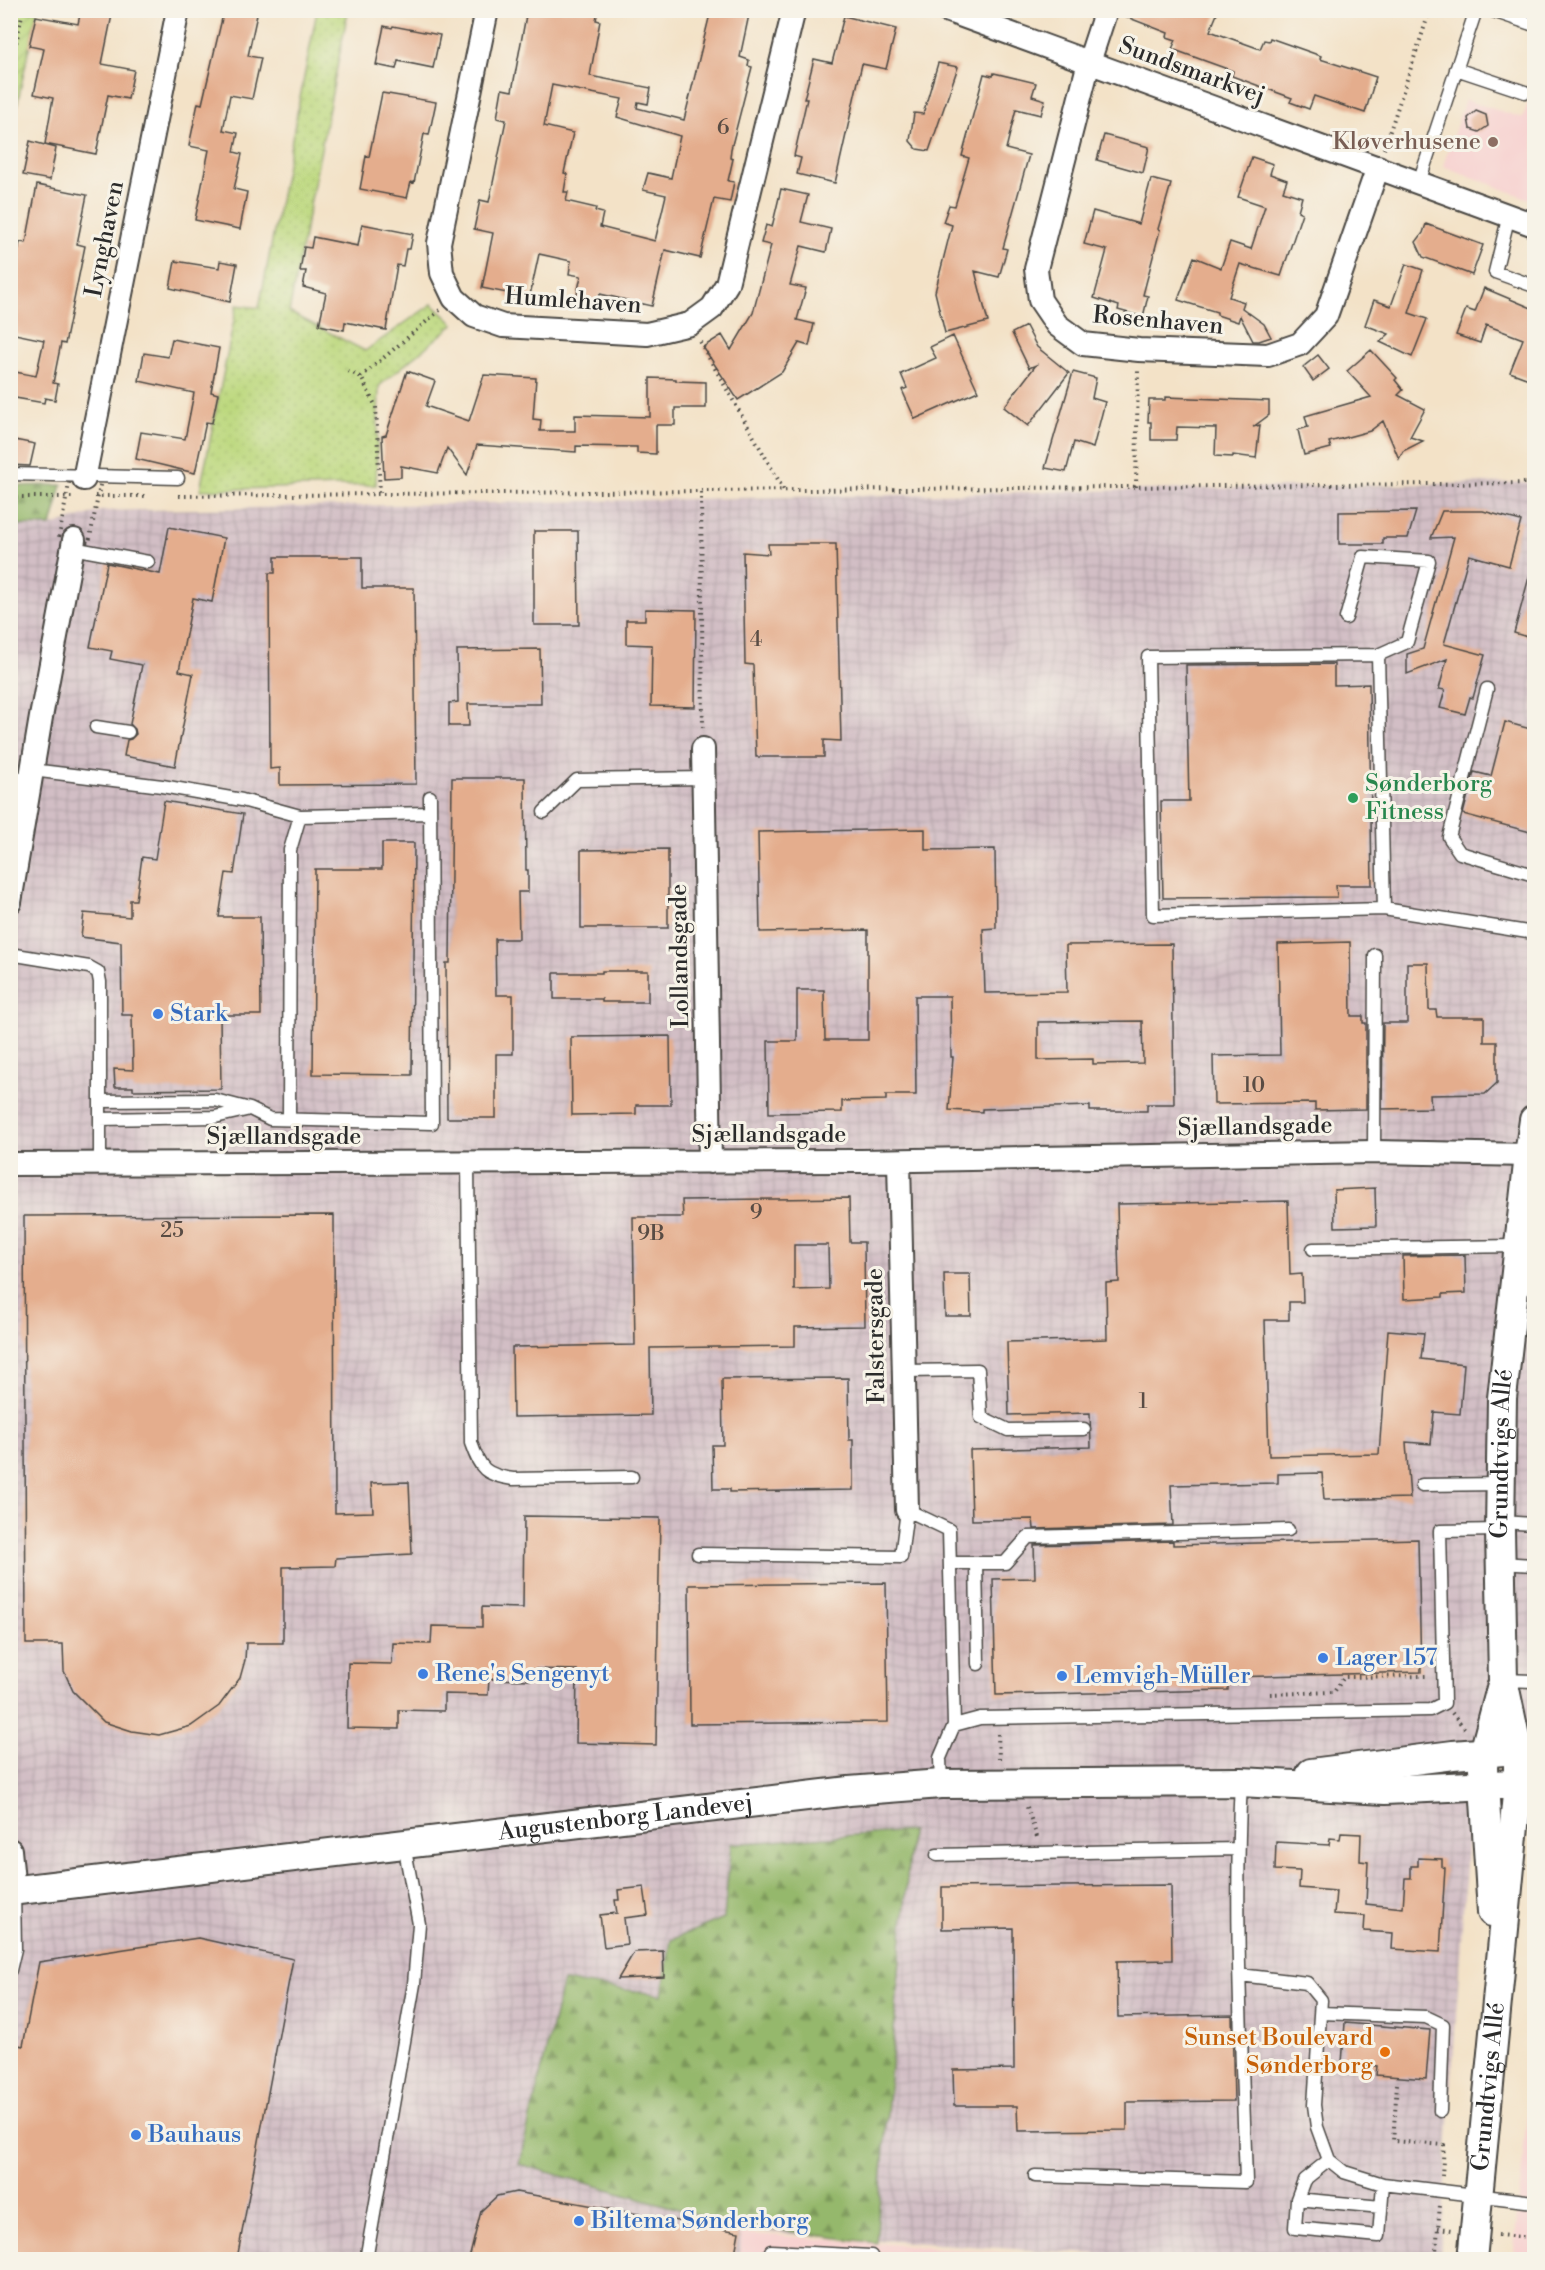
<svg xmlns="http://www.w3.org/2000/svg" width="1545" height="2270" viewBox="0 0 1545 2270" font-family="'Libre Bodoni',serif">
  <defs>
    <pattern id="industrial-grid" width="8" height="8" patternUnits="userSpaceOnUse" patternTransform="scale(1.5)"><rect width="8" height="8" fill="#d2bec5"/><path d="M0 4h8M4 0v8" fill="none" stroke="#b4a3a9"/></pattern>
    <pattern id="grass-dots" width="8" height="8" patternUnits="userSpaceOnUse" patternTransform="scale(1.5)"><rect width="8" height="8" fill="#bcd87d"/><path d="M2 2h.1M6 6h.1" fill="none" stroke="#a2ba6c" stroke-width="1.8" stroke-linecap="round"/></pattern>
    <pattern id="forest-firs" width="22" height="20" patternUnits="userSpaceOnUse" patternTransform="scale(1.5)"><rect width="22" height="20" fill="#95b86c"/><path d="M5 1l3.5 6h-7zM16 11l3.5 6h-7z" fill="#7a9659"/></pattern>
    <pattern id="garden-furrows" width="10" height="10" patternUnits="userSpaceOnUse" patternTransform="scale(1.5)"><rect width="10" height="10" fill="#bcd87d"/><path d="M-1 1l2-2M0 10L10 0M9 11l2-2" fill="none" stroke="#a2ba6c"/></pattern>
  </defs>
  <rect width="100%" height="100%" fill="#f7f3e8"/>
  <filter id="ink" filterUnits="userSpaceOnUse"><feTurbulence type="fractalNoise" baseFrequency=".0167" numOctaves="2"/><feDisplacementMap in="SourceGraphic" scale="12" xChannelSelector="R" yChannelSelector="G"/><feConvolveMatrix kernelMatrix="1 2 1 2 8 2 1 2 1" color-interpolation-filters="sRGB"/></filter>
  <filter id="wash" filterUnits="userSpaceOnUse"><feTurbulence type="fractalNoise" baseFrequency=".008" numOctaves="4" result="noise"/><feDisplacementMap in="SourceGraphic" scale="24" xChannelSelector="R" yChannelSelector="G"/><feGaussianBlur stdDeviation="1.35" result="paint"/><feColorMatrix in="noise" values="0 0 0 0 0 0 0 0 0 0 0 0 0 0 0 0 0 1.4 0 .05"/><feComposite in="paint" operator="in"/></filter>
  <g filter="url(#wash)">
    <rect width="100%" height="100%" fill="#f3e2c7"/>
    <path fill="#f7d0cf" d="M1534 84V201L1443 166 1465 100 1523 118Z
      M1534 2042V2259H1513Z
      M741 2233 1093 2259 740 2260Z"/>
    <path fill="url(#industrial-grid)" d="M1534 482V1757L1473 1759 1440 2259H1166L741 2231 740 2260H11V525L51 526 100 511Z"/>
    <path fill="url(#grass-dots)" stroke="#748254" stroke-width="1.5" d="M317 11H348L289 312 365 351 432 304 454 324 379 386 376 485 200 490 237 305 259 308Z"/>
    <path fill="url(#forest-firs)" stroke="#60724c" stroke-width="1.5" d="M62 485 51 526 11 525V486Z
      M911 1831 876 2243 732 2224 519 2164 563 1981 662 1995 671 1940 724 1918 731 1844Z"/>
    <path fill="url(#garden-furrows)" stroke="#748254" stroke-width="1.5" d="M11 11H37L11 133Z"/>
    <g id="blocks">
      <path fill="#e4ad8d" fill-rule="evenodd" d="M81 10H113L102 64 134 70 128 99 108 95 96 154 45 144 53 98 34 94 44 49 29 46 36 16 78 24Z
        M224 10H258L248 56 261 58 252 99 230 95 223 130 238 133 234 152 242 154 234 189 247 192 240 229 195 220 209 150 189 146 198 103 202 104Z
        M527 10H598L596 20 600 21 590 76 651 88 648 104 638 102 637 108 684 120 711 10H750L740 57 749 60 748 66 752 67 731 149 730 158 733 159 728 181 734 182 730 202 714 199 700 258 665 250 652 306 600 294 598 304 576 299 581 276 569 274 571 261 539 254 529 300 506 297 507 293 482 288 493 233 474 229 480 200 489 202 506 120 497 118 502 89 512 91ZM552 85 622 99 617 117 680 136 671 178 648 173 643 190 666 195 655 241 600 227 603 213 595 211 596 208 566 201 568 192H564L567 174 564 173 573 133 544 126Z
        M1119 10H1207L1217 14 1210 31 1260 49 1264 40 1269 41 1270 38 1321 56 1320 59 1376 77 1365 113 1314 96 1309 109 1290 102 1292 98 1232 76 1233 71 1172 49 1176 40 1167 37 1168 33 1119 14Z
        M844 16 896 29 886 69 862 64 835 183 797 174 801 158 794 156 807 99H804L814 59 832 63Z
        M384 26 392 28 393 26 440 35 433 68 398 61 396 69 376 65Z
        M938 63 958 67 929 151 917 149 910 141 914 113 923 114Z
        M994 73 1036 83 1032 96 1045 100 1041 115 1016 109 1006 149 1029 155 1003 248 1007 249 999 277 975 271 988 322 945 333 935 292 952 225 943 222 949 205 955 206 969 158 962 156 984 74 993 76Z
        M382 93 436 102 429 135 424 134 414 183 411 182 407 198 360 189 366 156 369 157Z
        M1476 111 1486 115 1488 126 1479 132 1470 129 1468 118Z
        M1104 135 1149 147 1143 173 1097 160Z
        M30 141 56 148 50 180 23 175Z
        M1252 157 1273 164 1270 174 1287 180 1283 191 1302 197 1298 211 1302 213 1281 276 1240 264 1229 297 1244 302 1242 308 1264 324 1271 337 1259 341H1253L1240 316 1238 322 1217 315V312L1178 300 1194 257 1221 268 1230 242 1251 249 1265 206 1238 197Z
        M1151 179 1171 184 1158 229 1160 230 1143 295 1148 296 1143 317 1118 310 1119 306 1094 298 1107 250 1084 244 1093 211 1139 224Z
        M37 185 87 195 77 244 85 246 65 344 61 343 53 383 58 384 55 400 45 398 44 403 10 397V371L36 376 44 340 10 333V266L15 267 20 242 26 243Z
        M781 189 808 195 801 222 831 229 826 252 801 246 790 285 806 288 797 320 814 324 809 346 799 343 782 372 738 400 703 347 722 335 731 350 753 313 771 245 761 243 766 225 772 227Z
        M362 224 413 234 410 249H406L403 266 397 265 386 330 345 322 344 330 319 325 326 293 303 287 306 271H300L304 247 311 248 313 237 358 246Z
        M1426 224 1483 245 1472 275 1423 257 1416 242 1423 233Z
        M175 261 219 268 220 261 237 264 230 302 170 288Z
        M1406 264 1423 270 1409 313 1427 319 1412 357 1380 342 1389 334 1365 325 1374 300 1391 306Z
        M1484 288 1534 309V381L1510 372 1523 339 1486 325 1480 343 1456 335 1466 309 1475 312Z
        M1026 326 1037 347 1069 373 1028 426 1004 407 1036 365 1029 368 1012 333Z
        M953 336 978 391 915 419 902 390 907 388 901 374 936 358 930 347Z
        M172 339 219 348 211 392 218 394 212 423 206 422 195 473 136 459 141 432 185 439 194 393 139 381 144 353 168 357Z
        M1371 350 1397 378 1395 380 1403 390 1398 395 1425 409 1410 437 1423 441 1403 451 1399 459 1383 421 1370 431 1329 442 1331 448 1304 455 1298 430 1308 427 1305 416 1371 397 1347 371Z
        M1318 355 1329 369 1313 381 1303 367Z
        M407 371 435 381 426 406 469 421 484 375 536 378 533 419 541 420 540 431H575V415L650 417V378L676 379V381L706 382V408H675V425H656V454L637 453V447L576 446V452L477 445 467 475 447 448 438 473 401 466V477L384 478 382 436 386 435Z
        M1073 372 1096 378 1092 398 1105 402 1093 448 1074 442 1066 472 1045 468Z
        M1165 397 1269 401V415L1253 427 1260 425 1256 458 1233 455V457L1215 456 1216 428 1177 427 1176 440H1151V422H1148L1149 400H1165Z
        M10 439 35 444 30 466 10 465Z
        M1416 511 1408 538H1383V544H1339V512Z
        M1442 511H1483L1521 521 1509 566 1469 555 1444 644 1485 655 1473 698 1470 697 1465 714 1440 708 1445 690 1439 689 1447 659 1407 674V654L1423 649 1454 537 1431 538Z
        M169 527 224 538 212 602 193 598 179 671 193 674 175 766 124 756 127 740 131 739 136 734 135 729 130 724 142 665 110 659 112 651 90 647 107 563 160 574Z
        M534 531H578L579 625H534Z
        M768 544H836L841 741 824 740V757H756L753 665 745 664 743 552 769 554Z
        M275 557H362V588H414L416 784 280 785V768L270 769 269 573H275Z
        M1529 577 1534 578V639L1514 633Z
        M645 609 696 610 695 707 651 706 652 645 626 644V620H645Z
        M540 649 541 704H468L469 726H449V703L458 702 457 650Z
        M1334 664V685L1369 684 1372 885H1336L1337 897 1163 898 1161 801H1189L1186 665Z
        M1505 722 1534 730V833L1463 814 1474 772 1491 776Z
        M452 778H525L526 870H528V892H518L519 939H495L496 995H513V1054H496V1118H447L446 963H450Z
        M164 801 243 814 234 874 226 873 219 917H260L261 1015H220L221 1089 133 1090V1087H115L114 1069 133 1070 132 1015H122L121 942 81 937 84 913 130 917V900H136L142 857 155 859Z
        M925 829V850L995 849 996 928 983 929 985 993 1067 992 1066 945 1172 944 1174 1104H1147V1111H1090V1106L982 1109V1112L949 1110 953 1057H951L950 996H915L916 1095H886V1100L842 1101V1112L769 1113 768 1041H797V990H824L825 1040H868V930L760 932 758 832ZM1142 1021 1143 1063 1093 1064V1059L1038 1060V1022Z
        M382 843H414L412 1075 313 1074 315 869H382Z
        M668 849V928H581V850Z
        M1350 942 1351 1016H1363V1023H1366V1109L1315 1110V1103L1214 1104 1213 1056 1280 1055 1278 944Z
        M1407 963H1428L1429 1010H1436L1437 1017H1484V1042H1497V1083L1485 1094 1430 1095 1431 1108 1382 1109 1383 1023H1407Z
        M602 971H648V1002H602V999H554V973H602Z
        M670 1036 671 1105H636V1114L572 1115 571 1037Z
        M1375 1188 1376 1226 1335 1227 1334 1190Z
        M849 1198 850 1242H864L865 1326 795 1327V1346L650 1348 651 1415 513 1417 512 1347 635 1345 633 1217H683L682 1200ZM794 1245H828L829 1289 794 1290Z
        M1288 1201 1290 1275 1302 1274 1303 1302H1289V1320H1265L1269 1456 1379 1454 1388 1330 1424 1333 1421 1359 1464 1364 1460 1414 1434 1412 1431 1444 1406 1442 1410 1498 1324 1500 1322 1473 1278 1474V1483L1171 1485 1173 1525 1034 1529 1033 1519 972 1520 970 1450 1091 1447 1090 1413 1009 1415 1007 1342 1107 1339 1106 1283 1119 1282 1117 1204Z
        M334 1215 335 1513 373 1512 371 1483 409 1482 412 1554 336 1558 335 1566 283 1567V1643H246L245 1660 240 1678 219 1706 191 1726 159 1735 132 1731 104 1722 73 1691 64 1671 63 1644H26L24 1216Z
        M1465 1255 1466 1293 1443 1294V1297L1404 1299 1403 1256Z
        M944 1274H970L971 1316H945Z
        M848 1378 849 1440H853V1490L730 1492V1489H713L712 1445H723L722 1379Z
        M524 1516 660 1518 656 1745 576 1743 577 1670 534 1669 533 1680 489 1679 488 1695 444 1694V1711L399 1710V1729L347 1728 348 1663 392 1664 393 1643 431 1644 432 1626 482 1627V1607L523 1608Z
        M1418 1539 1421 1672 1228 1677V1690L996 1695 993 1579 1035 1578 1034 1545 1173 1541V1545Z
        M886 1583 888 1722 690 1724 689 1585Z
        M1341 1833 1361 1834 1360 1861 1368 1862 1366 1904 1403 1908 1405 1878H1411V1866H1418V1858L1442 1859V1867L1445 1868 1440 1952 1392 1949 1393 1933 1364 1931 1365 1916 1334 1914 1336 1891 1299 1888 1300 1871 1275 1870 1276 1842 1329 1845 1330 1838 1340 1839Z
        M1171 1885 1172 1960 1117 1961 1118 2017 1232 2015 1234 2101 1127 2102V2130L1018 2131 1017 2106H954L953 2070 1014 2069 1013 1928 942 1929V1887Z
        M644 1887 648 1915 624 1918 627 1944 604 1947 600 1915 617 1913 615 1900H619L618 1890Z
        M198 1938 293 1959 237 2259H10V2043L23 2046 39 1962Z
        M663 1951 664 1977 618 1979 634 1952Z
        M1345 2023 1430 2030 1426 2079 1376 2075 1377 2066 1342 2063Z
        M516 2192 739 2232 734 2259H469L481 2211 497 2196Z"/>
    </g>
  </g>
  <g filter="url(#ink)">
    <use href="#blocks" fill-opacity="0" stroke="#494642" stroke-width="1.5"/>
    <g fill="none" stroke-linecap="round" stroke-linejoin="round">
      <g stroke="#494642" stroke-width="15">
        <path id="service" d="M1490 10 1534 25
          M1456 69 1525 92
          M1419 182 1476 10
          M1509 215 1495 272 1534 286
          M10 474 178 478
          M72 548 148 562
          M1346 618 1363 557 1429 561 1407 642 1378 655
          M1487 689 1449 837 1460 853 1534 875
          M96 727 128 732
          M32 770 162 786 242 800 300 816
          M10 777 30 779
          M544 812 577 780 704 778
          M1384 909 1378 655 1148 657 1153 915 1384 909 1534 933
          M10 954 89 967 98 972 100 982V1164
          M100 1101 215 1100 250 1109 270 1119 432 1123 430 797
          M100 1119 215 1117 246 1110
          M289 1119 290 850 300 816 429 813
          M1374 1152 1375 955
          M468 1163 471 1443C480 1469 485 1475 513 1479L632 1477
          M1313 1249 1519 1246
          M904 1371 978 1370 981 1417 1008 1430 1084 1429
          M1422 1485 1501 1484
          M1501 1522 1534 1524
          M698 1554 901 1557 907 1510 949 1530 954 1725
          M950 1563H1005L1028 1537 1288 1530
          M976 1563 978 1664
          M1501 1563 1534 1565
          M1504 1680 1534 1681
          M941 1784 940 1758 954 1725 980 1718 1430 1710 1444 1703 1440 1531 1500 1530
          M937 1855 1237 1849
          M10 1954 15 1949 14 1891
          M10 1970 15 1949
          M1240 1975 1307 1983 1321 2000 1314 2105 1317 2127 1329 2160 1344 2172 1383 2184 1534 2202
          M1321 2013 1426 2017 1443 2025 1440 2111
          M1329 2160 1304 2180 1297 2199 1295 2228 1379 2236 1383 2184
          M1035 2176 1246 2182C1242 2049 1234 1915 1241 1782
          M1297 2199 1381 2207
          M366 2260 414 1984 419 1924 404 1845
          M769 2260 771 2251 871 2256 873 2260"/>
      </g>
      <g stroke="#494642" stroke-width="26">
        <path id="minor" d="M487 10 439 243 442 273 454 298 474 316 503 326 647 334 690 324 712 308 727 284 794 10
          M946 10 1534 225
          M1106 10 1089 62 1036 269 1040 300 1057 325 1083 344 1139 350 1268 355 1300 344 1326 316 1378 167
          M84 479 178 10
          M703 749 710 1162
          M10 902 41 717 74 540
          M899 1161 907 1510
          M10 1164 861 1161 1374 1152 1529 1155
          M10 1850 14 1891"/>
      </g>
      <g stroke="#494642" stroke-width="32">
        <g id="tertiary">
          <path d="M1311 1773 1453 1755 1504 1751"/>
          <path id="s1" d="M10 1891 849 1791 941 1784 1241 1782 1385 1790 1534 1783"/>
          <path d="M1492 1912 1483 1768 1484 1753 1501 1688"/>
          <path id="s2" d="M1472 2260 1518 1784V1751L1503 1680 1500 1530 1502 1398 1529 1155 1534 1120"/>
        </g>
      </g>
      <path stroke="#494642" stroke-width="4" stroke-dasharray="1.5 4.5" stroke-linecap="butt" d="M10 72 23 10
        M1384 149 1430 10
        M700 342 784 490
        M348 371 361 377 376 407 380 494
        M361 377 440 310
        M70 478 101 480 89 543 59 537Z
        M1136 487 1138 371
        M701 492 703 730
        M95 496H148
        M179 496 1534 483
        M10 497H73
        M1270 1694 1334 1692 1344 1677 1427 1676V1674
        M1452 1713 1465 1729
        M998 1734 999 1759
        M1027 1807 1037 1837
        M1397 2084 1393 2141 1444 2145 1442 2176
        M1438 2228 1452 2230
        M1498 2235 1534 2238
        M1431 2260 1436 2251 1440 2205"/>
      <use href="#service" stroke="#fff" stroke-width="12"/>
      <use href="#minor" stroke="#fff" stroke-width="22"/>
      <use href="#tertiary" stroke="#fff" stroke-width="28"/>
    </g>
  </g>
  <circle fill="#8d6e63" stroke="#f7f3e8" stroke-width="2" cx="1493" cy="142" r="6"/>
  <circle fill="#2e9e5b" stroke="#f7f3e8" stroke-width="2" cx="1353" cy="798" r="6"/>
  <g fill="#3f7fe0" stroke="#f7f3e8" stroke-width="2">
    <circle cx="158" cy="1014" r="6"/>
    <circle cx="1323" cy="1658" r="6"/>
    <circle cx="423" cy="1674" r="6"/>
    <circle cx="1062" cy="1676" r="6"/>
    <circle cx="136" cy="2135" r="6"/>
    <circle cx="579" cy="2221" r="6"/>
  </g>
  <circle fill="#e8710a" stroke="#f7f3e8" stroke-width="2" cx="1385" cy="2052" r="6"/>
  <g text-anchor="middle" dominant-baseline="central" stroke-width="6" stroke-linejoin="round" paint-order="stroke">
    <g font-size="21" fill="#594c44">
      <text x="723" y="128">6</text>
      <text x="756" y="640">4</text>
      <text x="1254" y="1086">10</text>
      <text x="756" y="1213">9</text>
      <text x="172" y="1231">25</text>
      <text x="651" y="1234">9B</text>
      <text x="1143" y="1402">1</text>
    </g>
    <g font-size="24" fill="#2b2b2b" stroke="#f7f3e8">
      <text transform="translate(1192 71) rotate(20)">Sundsmarkvej</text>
      <text transform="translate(105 239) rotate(-79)">Lynghaven</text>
      <text transform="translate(573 301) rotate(4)">Humlehaven</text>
      <text transform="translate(1158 321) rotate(5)">Rosenhaven</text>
      <text transform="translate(680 956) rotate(-91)">Lollandsgade</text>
      <text transform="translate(1255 1127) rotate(-1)">Sjællandsgade</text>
      <text x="769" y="1135">Sjællandsgade</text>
      <text x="284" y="1137">Sjællandsgade</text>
      <text transform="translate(876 1336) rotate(-91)">Falstersgade</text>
      <text stroke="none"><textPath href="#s2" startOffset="810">Grundtvigs Allé</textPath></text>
      <text stroke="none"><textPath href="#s1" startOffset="620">Augustenborg Landevej</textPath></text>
      <text stroke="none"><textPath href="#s2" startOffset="174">Grundtvigs Allé</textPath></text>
    </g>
    <g font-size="24" fill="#785e54" stroke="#f7f3e8" text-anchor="end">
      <text x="1481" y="142">Kløverhusene</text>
    </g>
    <g font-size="24" fill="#27864d" stroke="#f7f3e8" text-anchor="start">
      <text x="1365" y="784">Sønderborg<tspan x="1365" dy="28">Fitness</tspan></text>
    </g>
    <g font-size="24" fill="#366cbe" stroke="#f7f3e8" text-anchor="start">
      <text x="170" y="1014">Stark</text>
      <text x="1335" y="1658">Lager 157</text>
      <text x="435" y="1674">Rene's Sengenyt</text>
      <text x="1074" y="1676">Lemvigh-Müller</text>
      <text x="148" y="2135">Bauhaus</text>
      <text x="591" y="2221">Biltema Sønderborg</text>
    </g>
    <g font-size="24" fill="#c56008" stroke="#f7f3e8" text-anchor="end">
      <text x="1373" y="2038">Sunset Boulevard<tspan x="1373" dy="28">Sønderborg</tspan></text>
    </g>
  </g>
  <rect width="1545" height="2270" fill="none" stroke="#f7f3e8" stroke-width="36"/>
</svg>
